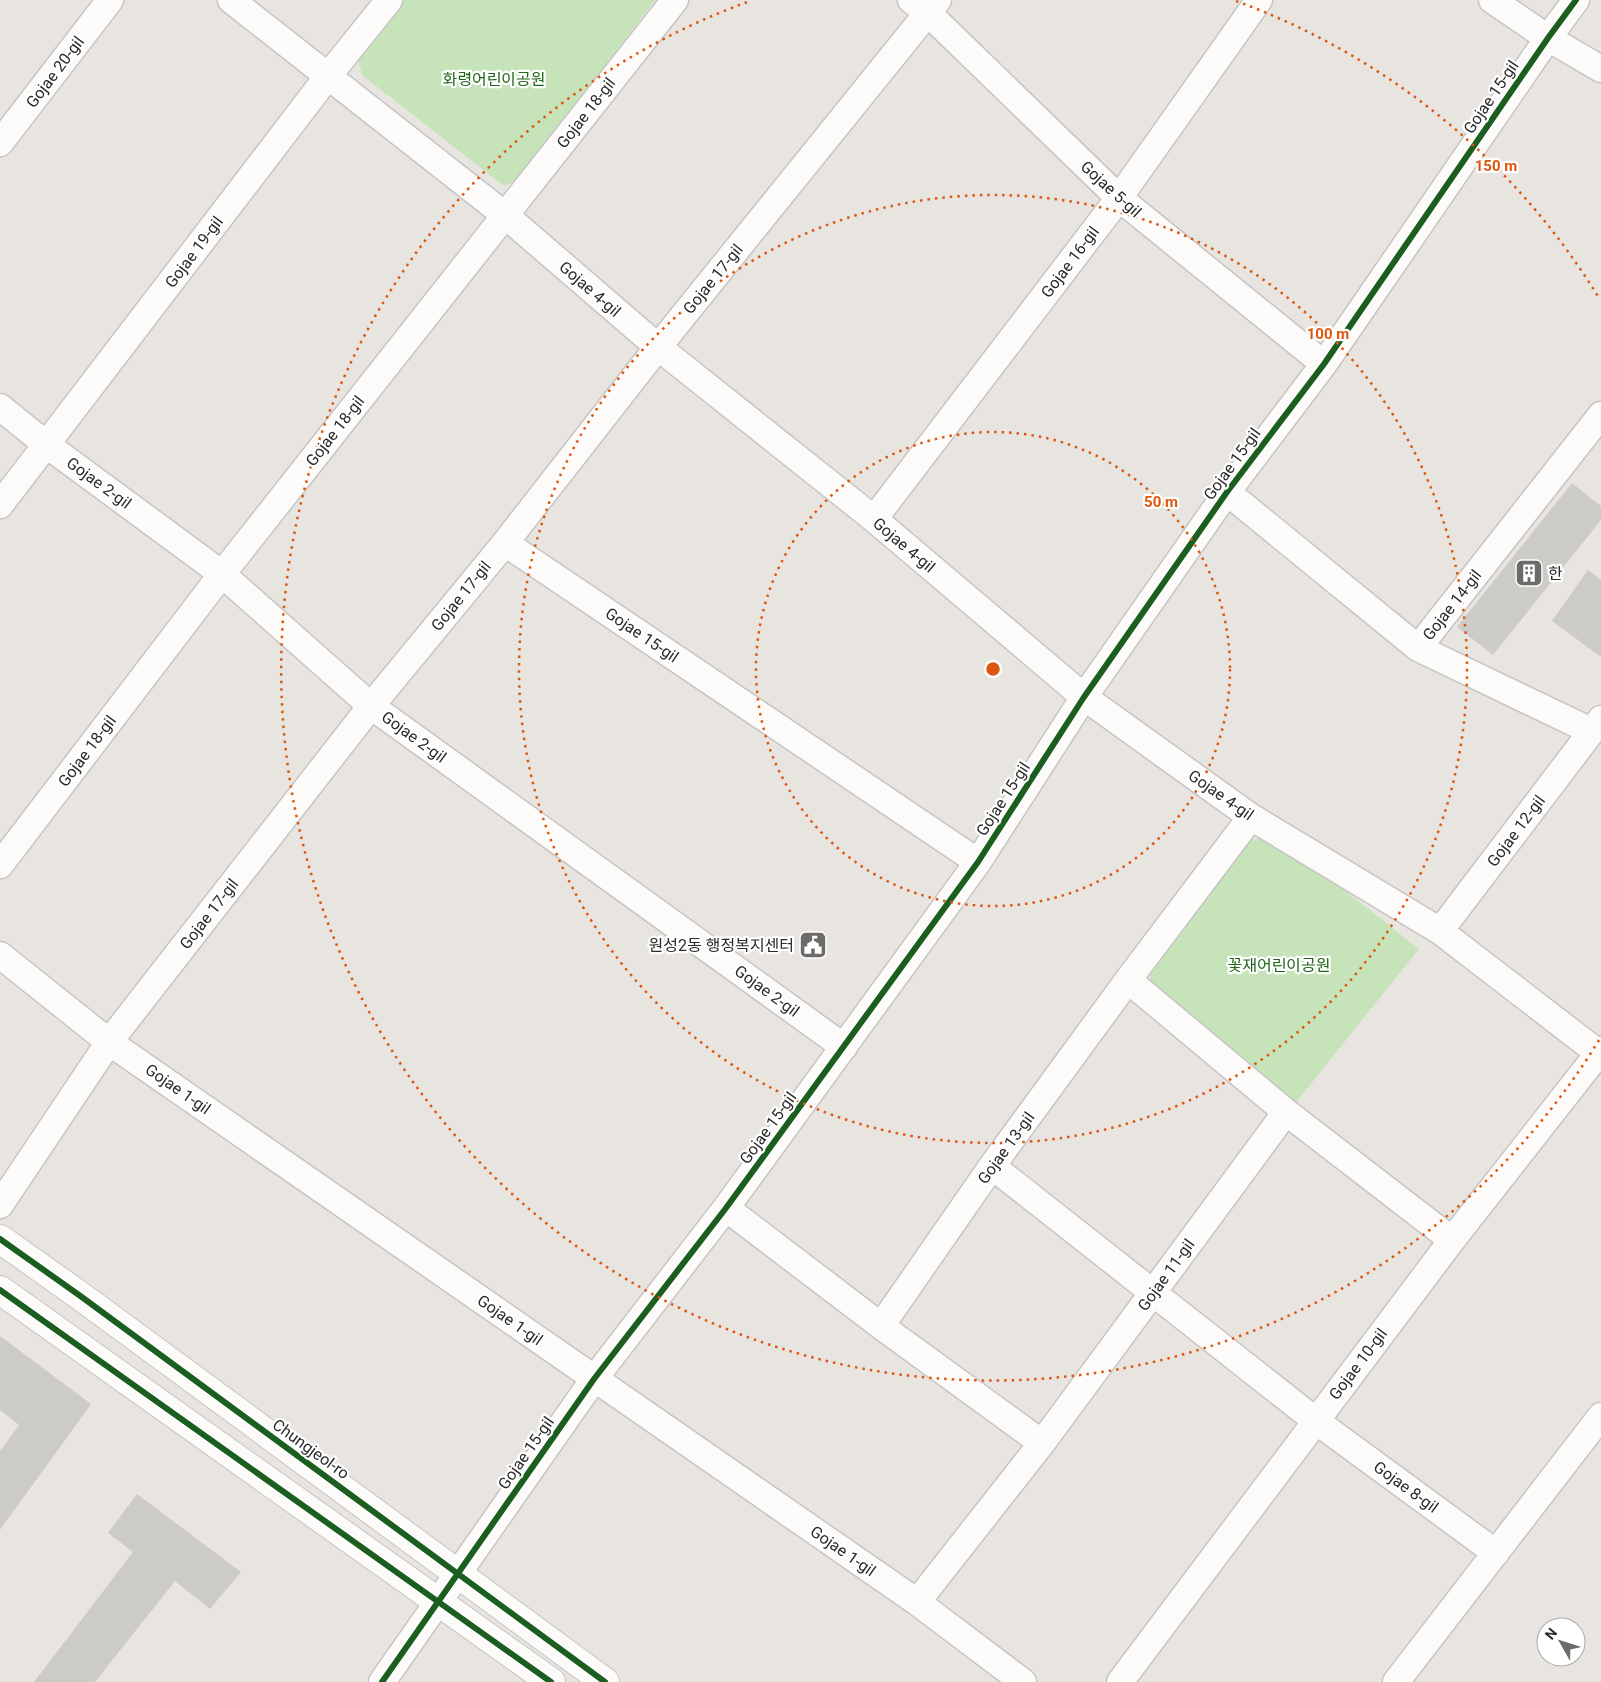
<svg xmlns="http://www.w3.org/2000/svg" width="1601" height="1682" viewBox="0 0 1601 1682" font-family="Roboto,'Noto Sans KR',sans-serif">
  <rect width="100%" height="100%" fill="#e8e5e0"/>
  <path fill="#c6e3b9" d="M402 0H655L517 181 504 186 362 75 357 56Z
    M1277 837 1419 949 1294 1105 1154 990 1149 973 1251 840Z"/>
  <path fill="#cdcbc7" d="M1572 483 1601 506V520L1493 655 1457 627Z
    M1588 570 1601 580V657L1552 621Z
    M0 1336 91 1404 0 1530V1451L19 1425 0 1410Z
    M137 1494 241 1572 210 1609 175 1581 95 1682H34L133 1552 108 1533Z"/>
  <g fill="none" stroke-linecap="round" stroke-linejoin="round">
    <g stroke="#c6c4c5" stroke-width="29">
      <path id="minor" d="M231 0 505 215 658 347 874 519 1084 697 1251 817 1440 931 1601 1055
        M911 0 928 13 1119 198 1324 364
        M1492 0 1548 38 1601 69
        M0 143 110 0
        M0 407 47 445 222 574 371 706 844 1047
        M1227 492 1418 648 1591 731
        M0 505 328 76 389 0
        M874 519 1119 198 1259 0
        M505 543 978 862
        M1418 648 1601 415
        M0 865 222 574 675 0
        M1440 931 1601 719
        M0 955 109 1042 917 1602 1023 1682
        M1128 980 1286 1112 1452 1240
        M992 1166 1316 1421 1496 1553
        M0 1205 109 1042 371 706 505 543 658 347 938 0
        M726 1208 881 1326 1042 1443
        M881 1326 992 1166 1128 980 1251 817
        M917 1602 1042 1443 1286 1112
        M382 1682 594 1379 726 1208 978 862 1084 697 1227 492 1324 364 1548 38 1576 0
        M1120 1682 1452 1240 1601 1050
        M1396 1682 1601 1416"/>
    </g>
    <g stroke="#c6c4c5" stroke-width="30">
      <path id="tertiary" d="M0 1239 79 1295 605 1682
        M0 1290 551 1682"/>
    </g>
    <use href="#minor" stroke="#fcfbfa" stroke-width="26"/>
    <use href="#tertiary" stroke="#fcfbfa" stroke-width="28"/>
    <g stroke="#fff" stroke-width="9">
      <path id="cycleway" d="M0 1239 79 1295 605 1682
        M0 1290 551 1682
        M382 1682 594 1379 726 1208 978 862 1084 697 1227 492 1324 364 1548 38 1576 0"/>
    </g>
    <use href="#cycleway" stroke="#1b5e20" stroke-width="6"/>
  </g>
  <g fill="none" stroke="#de570e" stroke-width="2.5" stroke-dasharray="2.5 5">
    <circle cx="993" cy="669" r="237"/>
    <circle cx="993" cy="669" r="474"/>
    <path d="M1599 1040A711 711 0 1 1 750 1M1236 1A711 711 0 0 1 1599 298"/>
  </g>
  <defs>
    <g id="building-square" transform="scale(1.4375)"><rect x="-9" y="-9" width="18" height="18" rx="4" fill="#6c6b6a" stroke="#fff"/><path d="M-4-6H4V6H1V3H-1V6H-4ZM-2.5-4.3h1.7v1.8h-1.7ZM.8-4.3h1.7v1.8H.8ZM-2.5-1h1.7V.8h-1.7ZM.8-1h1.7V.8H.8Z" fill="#fff"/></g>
    <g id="civic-square" transform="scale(1.4375)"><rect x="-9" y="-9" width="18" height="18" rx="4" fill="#6c6b6a" stroke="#fff"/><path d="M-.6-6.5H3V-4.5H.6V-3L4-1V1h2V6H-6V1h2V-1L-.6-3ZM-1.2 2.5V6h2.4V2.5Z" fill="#fff"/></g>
  </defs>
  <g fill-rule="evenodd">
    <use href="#building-square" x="1529" y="573"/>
    <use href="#civic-square" x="813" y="945"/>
  </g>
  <g text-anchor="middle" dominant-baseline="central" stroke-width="4.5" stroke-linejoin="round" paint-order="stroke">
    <g font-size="16" fill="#2a2a2a" stroke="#fff">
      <text transform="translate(55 72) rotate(-53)">Gojae 20-gil</text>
      <text transform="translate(1491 97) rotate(-56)">Gojae 15-gil</text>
      <text transform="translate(586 113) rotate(-52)">Gojae 18-gil</text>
      <text transform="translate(1111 189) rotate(42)">Gojae 5-gil</text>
      <text transform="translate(194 252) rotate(-53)">Gojae 19-gil</text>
      <text transform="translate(1070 262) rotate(-53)">Gojae 16-gil</text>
      <text transform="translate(713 279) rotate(-51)">Gojae 17-gil</text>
      <text transform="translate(590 289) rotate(41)">Gojae 4-gil</text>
      <text transform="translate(335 431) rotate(-52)">Gojae 18-gil</text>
      <text transform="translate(1232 464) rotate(-54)">Gojae 15-gil</text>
      <text transform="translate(99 483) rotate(36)">Gojae 2-gil</text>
      <text transform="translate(904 545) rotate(40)">Gojae 4-gil</text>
      <text transform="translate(461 596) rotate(-51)">Gojae 17-gil</text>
      <text transform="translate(1452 605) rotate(-52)">Gojae 14-gil</text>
      <text transform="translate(642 635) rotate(34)">Gojae 15-gil</text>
      <text transform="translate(414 737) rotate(36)">Gojae 2-gil</text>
      <text transform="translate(87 751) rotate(-53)">Gojae 18-gil</text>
      <text transform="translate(1221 795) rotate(35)">Gojae 4-gil</text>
      <text transform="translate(1003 799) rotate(-57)">Gojae 15-gil</text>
      <text transform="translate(1516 831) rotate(-53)">Gojae 12-gil</text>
      <text transform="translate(209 914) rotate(-52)">Gojae 17-gil</text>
      <text transform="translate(767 991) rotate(36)">Gojae 2-gil</text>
      <text transform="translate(178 1089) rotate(35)">Gojae 1-gil</text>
      <text transform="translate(768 1128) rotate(-54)">Gojae 15-gil</text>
      <text transform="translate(1006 1148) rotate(-54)">Gojae 13-gil</text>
      <text transform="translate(1166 1275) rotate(-54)">Gojae 11-gil</text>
      <text transform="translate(510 1320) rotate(35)">Gojae 1-gil</text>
      <text transform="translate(1358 1364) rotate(-53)">Gojae 10-gil</text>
      <text transform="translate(311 1449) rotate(36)">Chungjeol-ro</text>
      <text transform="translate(526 1453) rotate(-55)">Gojae 15-gil</text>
      <text transform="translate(1406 1487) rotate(36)">Gojae 8-gil</text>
      <text transform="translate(843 1551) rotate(35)">Gojae 1-gil</text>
    </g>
    <g font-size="16" fill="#23661b" stroke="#fff">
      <text x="494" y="79">화령어린이공원</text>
      <text x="1279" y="965">꽃재어린이공원</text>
    </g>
    <g font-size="16" fill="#2a2a2a" stroke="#fff" text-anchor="start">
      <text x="1548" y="573">한</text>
      <text x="794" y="945" text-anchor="end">원성2동 행정복지센터</text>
    </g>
  </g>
  <circle cx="993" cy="669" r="8" fill="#de570e" stroke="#fff" stroke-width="2.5"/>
  <g font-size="15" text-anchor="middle" font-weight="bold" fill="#de570e" stroke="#fff" stroke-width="4.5" stroke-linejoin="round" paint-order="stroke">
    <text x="1496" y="171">150 m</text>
    <text x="1328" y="339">100 m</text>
    <text x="1161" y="507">50 m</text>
  </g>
  <g transform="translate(1561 1642) rotate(309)"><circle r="24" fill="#ffffff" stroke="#aaaaaa"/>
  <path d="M0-4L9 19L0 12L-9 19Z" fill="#6c6b6a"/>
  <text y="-8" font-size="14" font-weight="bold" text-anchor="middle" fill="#2a2a2a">N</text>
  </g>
</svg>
